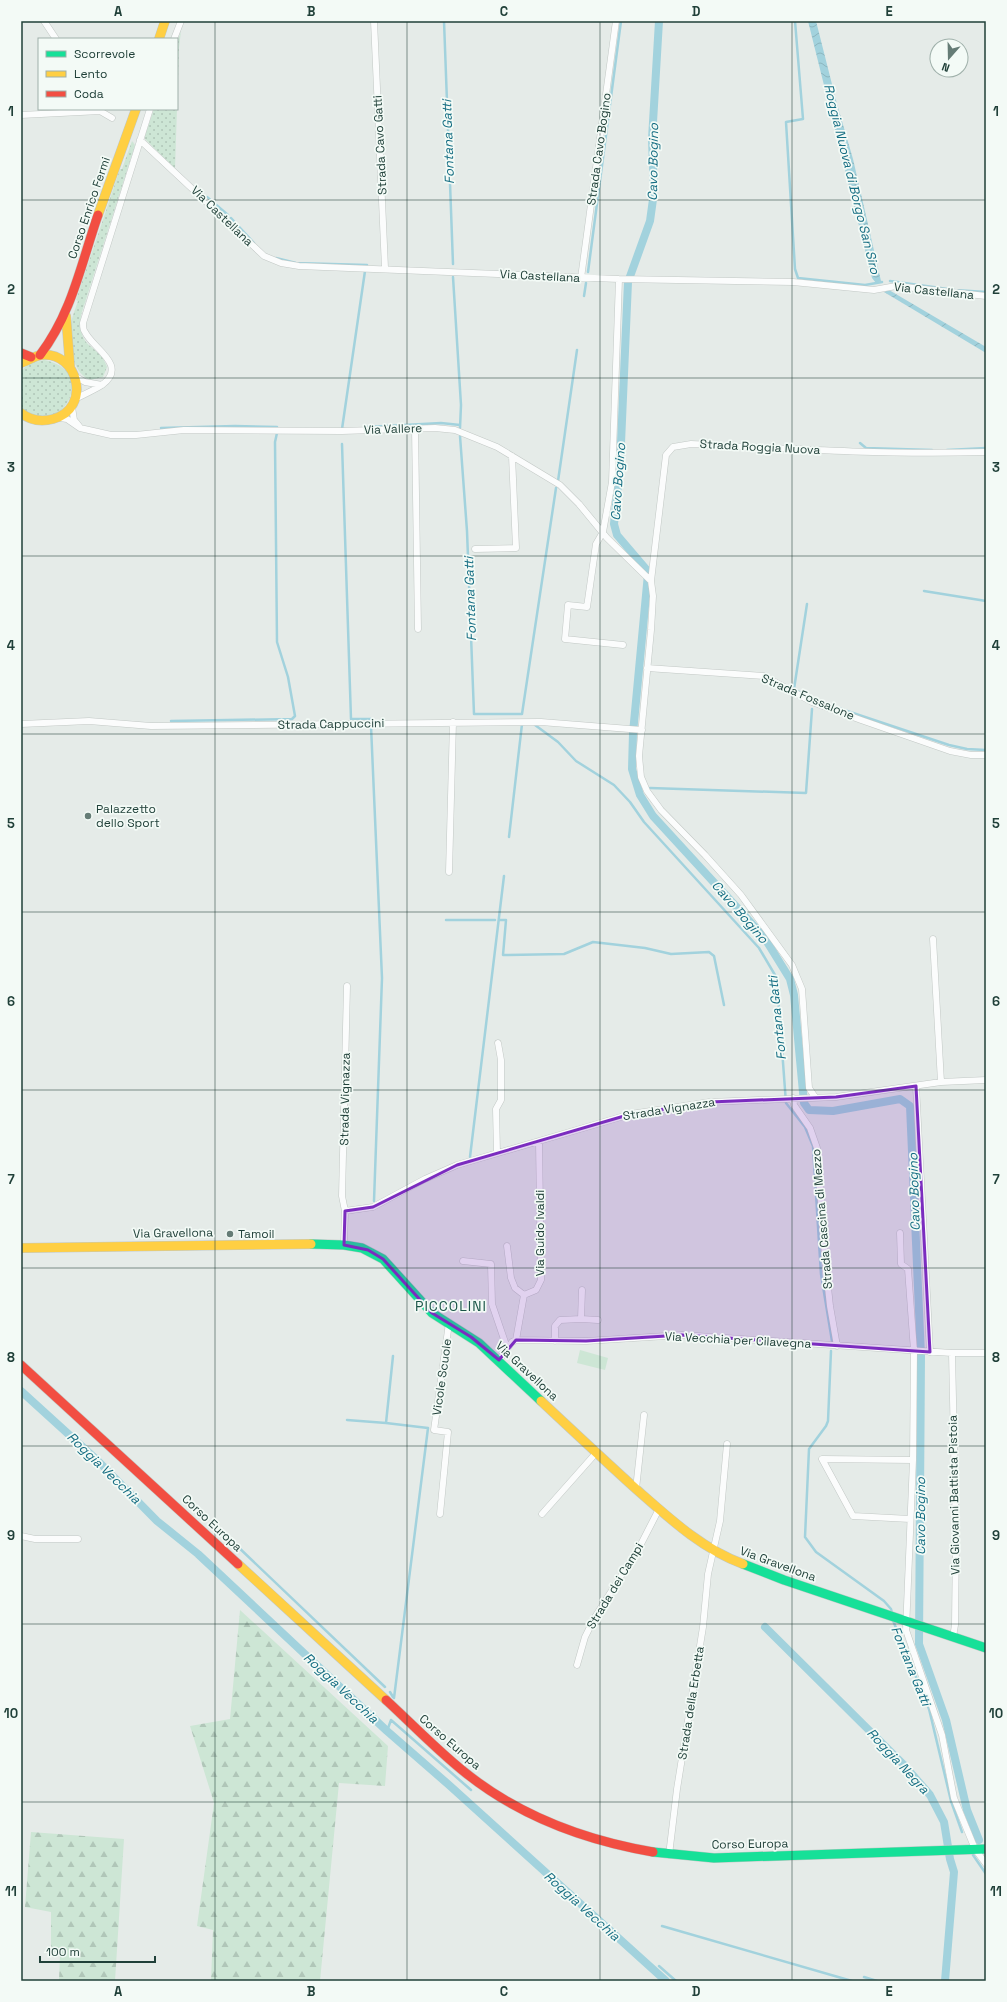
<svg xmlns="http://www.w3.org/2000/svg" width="1007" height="2002" viewBox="0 0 1007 2002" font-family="'Space Grotesk',sans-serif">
  <defs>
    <pattern id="grass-dots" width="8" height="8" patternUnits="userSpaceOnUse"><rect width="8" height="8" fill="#cde6d5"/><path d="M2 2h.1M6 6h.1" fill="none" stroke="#b0c6b8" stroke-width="1.8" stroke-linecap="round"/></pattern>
    <pattern id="forest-firs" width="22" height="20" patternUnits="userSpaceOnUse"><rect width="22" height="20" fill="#cde6d5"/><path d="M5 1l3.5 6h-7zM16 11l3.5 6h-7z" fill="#b0c6b8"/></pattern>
    <pattern id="water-waves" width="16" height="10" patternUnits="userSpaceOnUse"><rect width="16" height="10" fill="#a2d2dd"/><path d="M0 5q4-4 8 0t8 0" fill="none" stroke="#8bb5be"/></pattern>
  </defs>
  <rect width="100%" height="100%" fill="#e5ebe8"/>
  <path fill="url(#grass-dots)" d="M181 31 179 48 175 169 145 139V135L154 109H177V43Z
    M132 141 135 145 81 315C77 351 99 343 107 367L103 377 90 380C73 373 68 346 70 328 71 319 75 310 78 301L76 300 120 169H122Z
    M44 360C105 372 52 447 21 407V371L28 364Z"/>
  <path fill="url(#forest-firs)" d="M240 1610 388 1746 385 1786 339 1783 320 1981H211L213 1930 197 1926 214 1803 190 1726 230 1719Z
    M31 1832 124 1839 115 1981H59L60 1954 51 1950V1912L25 1907Z"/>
  <path fill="#cde6d5" d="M580 1350 608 1358 605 1370 577 1363Z"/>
  <path fill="url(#water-waves)" d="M808 21H816L837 104 853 159 881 281 876 283 872 278Z
    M889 290 986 347V353L884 292Z"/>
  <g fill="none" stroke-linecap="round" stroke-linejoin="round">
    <path stroke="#a2d2dd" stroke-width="2.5" d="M444 21 453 264
      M795 21 803 119 786 122 795 269 798 278 865 285 882 282
      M207 197 228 215
      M231 218 254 243
      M276 258 296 263 367 265
      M588 272 621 21
      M453 277 461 405 460 428
      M890 281 955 290 986 292
      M584 296 586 283
      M367 427 441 423 460 425
      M161 428 235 426 277 427
      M344 429H342L365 271
      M460 436 467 531 474 714H522L556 488
      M860 443 866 448 932 450
      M342 444 351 719H371
      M947 450 986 448
      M558 481 577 350
      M924 591 986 601
      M807 604 794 689 815 700
      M835 707 949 745 967 749 986 750
      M171 721 292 719 295 716 288 677 277 642 275 442 277 433
      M535 725 558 742 576 761 614 785 630 802 644 822 759 948 775 975 778 995 786 1103 805 1127 813 1146 821 1274 832 1341
      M371 726 382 978 374 1201
      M650 788 806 793 812 709
      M509 837 522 724H524
      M446 920H495
      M500 920H506L503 955 564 954 593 942 645 948 671 954 709 952 714 956 724 1005
      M470 1157 504 876
      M831 1351 828 1421 826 1426 809 1449 805 1537 816 1552 884 1601 891 1609 892 1613
      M393 1356 386 1423 428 1428 394 1698
      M347 1420 386 1423
      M235 1544 385 1687
      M892 1618 929 1709 951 1801 962 1832
      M390 1692 393 1697
      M387 1731 391 1720 471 1790
      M973 1855 986 1874
      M662 1926 852 1981
      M659 1966 676 1981
      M864 1977 877 1981"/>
    <path stroke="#a2d2dd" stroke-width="8" d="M659 21 652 139 654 192 650 221 628 282 620 466 614 524 617 535 646 569 648 574 633 733 632 769 640 795 653 816 764 937 790 979 794 995 804 1103 809 1110 833 1111 900 1099 910 1106 921 1356 919 1644 946 1720 967 1810 979 1840
      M21 1391 98 1461 157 1521 198 1554 387 1731 449 1785 666 1981
      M765 1627 903 1764 930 1795 944 1822 950 1859 954 1872 945 1981"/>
    <g stroke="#c2c8c5" stroke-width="7">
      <path id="street" d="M44 21 56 39
        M374 21 385 268
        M174 39 181 21
        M21 115 100 111 112 118
        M140 140 264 256 281 263 299 266 619 279 793 282 874 290 896 286 986 296
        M581 278 616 21
        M619 279 612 482 603 532 596 544 587 607 568 605 565 639 623 645
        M76 377 85 382 102 385
        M77 398C85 394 94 390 102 385 129 365 92 348 85 332 83 330 83 326 83 323L150 109
        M72 407 74 420 79 426
        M60 418 67 419 80 428 111 435H136L184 430 342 431 435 428 455 430 497 447 560 485 579 504 607 538 651 581
        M415 428 418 629
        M475 549 516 548 512 456
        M647 668 764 676 812 702 861 720 950 751 971 755H986
        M21 724 89 721 151 726 541 722 642 730
        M449 872 453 722
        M933 939 941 1082
        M916 1086 930 1352
        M815 1097 809 1088 802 989 792 965 741 895 705 855 661 810 647 791 641 777 639 756 651 630 653 596 651 581 666 455 673 447 691 444C789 449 888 455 986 452
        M793 1098 794 1105 810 1128 817 1148 826 1269 830 1306 837 1346
        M497 1153 496 1109 501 1100V1060L498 1043
        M345 1211 373 1207 425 1179 457 1165 631 1114 710 1102 836 1097 941 1082 986 1080
        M900 1233 901 1264 908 1269 914 1351 913 1460 906 1630 942 1735 954 1798 975 1849 986 1864
        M344 1245 345 1211 342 1196 347 986
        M507 1246 511 1278 515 1288 524 1295
        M463 1261 491 1264 492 1304 507 1348
        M581 1319 598 1320
        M516 1340 524 1295 536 1290 541 1280 539 1141
        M555 1341V1326L560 1320 581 1319 582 1290
        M952 1353 956 1538 955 1625 953 1637
        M499 1360 512 1342 516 1340 586 1341 682 1335 952 1353H986
        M636 1489 644 1415
        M440 1514 448 1432 434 1430 449 1323
        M542 1514 596 1453
        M910 1519 853 1516 822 1459 913 1460
        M21 1536 35 1539H78
        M577 1665 585 1637 595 1617 640 1546 659 1509
        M669 1855 677 1789 703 1627 708 1574 720 1521 727 1444"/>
    </g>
    <g stroke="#c0c8c5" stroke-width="10">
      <path id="fast" d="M311 1244 344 1245 362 1248 383 1259 432 1313 479 1343 541 1401
        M743 1564 784 1580 986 1648
        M653 1852 714 1858 986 1849"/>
    </g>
    <g stroke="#c0c8c5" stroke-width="10">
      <path id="slow" d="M159 39 165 21
        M98 215 136 109
        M66 316 70 367
        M21 363C27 361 35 356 41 355 79 351 92 409 53 419 41 422 31 421 21 413
        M21 1248 311 1244
        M541 1401C573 1431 604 1460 636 1489 669 1518 702 1549 743 1564
        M238 1564 386 1700"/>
    </g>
    <g stroke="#c0c8c5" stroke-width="10">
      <path id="jam" d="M21 353 31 357
        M40 355C72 313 81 264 98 215
        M21 1365 238 1564
        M386 1700C411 1723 436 1749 462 1770 518 1816 583 1840 653 1852"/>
    </g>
    <use href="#street" stroke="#fbfcfc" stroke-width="6"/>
    <use href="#fast" stroke="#16e098" stroke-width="9"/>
    <use href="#slow" stroke="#ffcf43" stroke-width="9"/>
    <use href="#jam" stroke="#f24e42" stroke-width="9"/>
  </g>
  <path fill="#7b2cbf" fill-opacity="0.2" stroke="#7b2cbf" stroke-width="3" stroke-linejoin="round" d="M916 1086 930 1352 682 1335 586 1341 516 1340 499 1360 471 1337 432 1313 383 1259 368 1250 344 1245 345 1211 373 1207 457 1165 631 1114 710 1102 836 1097Z"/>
  <path fill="none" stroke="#204039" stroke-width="1" stroke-opacity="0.55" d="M215 21V1981M407 21V1981M600 21V1981M792 21V1981M21 200H986M21 378H986M21 556H986M21 734H986M21 912H986M21 1090H986M21 1268H986M21 1446H986M21 1624H986M21 1802H986"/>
  <g fill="#657c76" stroke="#f3faf6" stroke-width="1.5">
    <circle cx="88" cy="816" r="4"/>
    <circle cx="230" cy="1234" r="4"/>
  </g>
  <g text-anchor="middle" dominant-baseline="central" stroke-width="3.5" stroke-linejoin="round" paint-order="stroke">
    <g font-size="12" fill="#204039" stroke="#f3faf6">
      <text transform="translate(380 145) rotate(-93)">Strada Cavo Gatti</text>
      <text transform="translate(599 149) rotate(-82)">Strada Cavo Bogino</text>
      <text transform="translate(89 208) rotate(-71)">Corso Enrico Fermi</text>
      <text transform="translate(222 216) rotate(44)">Via Castellana</text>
      <text transform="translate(540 276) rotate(3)">Via Castellana</text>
      <text transform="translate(934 291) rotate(6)">Via Castellana</text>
      <text transform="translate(393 429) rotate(-2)">Via Vallere</text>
      <text transform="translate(760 447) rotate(3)">Strada Roggia Nuova</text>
      <text transform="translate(808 697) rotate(23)">Strada Fossalone</text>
      <text transform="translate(331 724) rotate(-1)">Strada Cappuccini</text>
      <text transform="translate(345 1099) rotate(-89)">Strada Vignazza</text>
      <text transform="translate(669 1109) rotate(-9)">Strada Vignazza</text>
      <text transform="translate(822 1219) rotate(-95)">Strada Cascina di Mezzo</text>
      <text transform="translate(173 1233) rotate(-1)">Via Gravellona</text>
      <text transform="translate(540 1233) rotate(-90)">Via Guido Ivaldi</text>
      <text transform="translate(738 1340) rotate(3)">Via Vecchia per Cilavegna</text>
      <text transform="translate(527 1371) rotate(43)">Via Gravellona</text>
      <text transform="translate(442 1377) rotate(-82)">Vicole Scuole</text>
      <text transform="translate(954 1495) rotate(-91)">Via Giovanni Battista Pistoia</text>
      <text transform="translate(212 1523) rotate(43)">Corso Europa</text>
      <text transform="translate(778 1564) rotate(20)">Via Gravellona</text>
      <text transform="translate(615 1586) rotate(-59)">Strada dei Campi</text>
      <text transform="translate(691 1703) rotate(-81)">Strada della Erbetta</text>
      <text transform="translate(450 1742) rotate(41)">Corso Europa</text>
      <text transform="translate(750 1844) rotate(-1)">Corso Europa</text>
    </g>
    <g font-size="12" fill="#204039" stroke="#f3faf6" text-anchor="start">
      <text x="96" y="809">Palazzetto<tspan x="96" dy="14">dello Sport</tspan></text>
      <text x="238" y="1234">Tamoil</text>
    </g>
    <g font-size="13" font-style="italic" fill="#146d82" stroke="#f3faf6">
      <text transform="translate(448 142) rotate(-92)">Fontana Gatti</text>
      <text transform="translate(653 162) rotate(-89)">Cavo Bogino</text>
      <text transform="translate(852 179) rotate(76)">Roggia Nuova di Borgo San Siro</text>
      <text transform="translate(618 482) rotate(-86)">Cavo Bogino</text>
      <text transform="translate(470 599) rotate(-92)">Fontana Gatti</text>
      <text transform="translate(740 912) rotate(49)">Cavo Bogino</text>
      <text transform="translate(777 1018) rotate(-96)">Fontana Gatti</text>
      <text transform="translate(914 1192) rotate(-92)">Cavo Bogino</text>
      <text transform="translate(104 1468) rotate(44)">Roggia Vecchia</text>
      <text transform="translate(920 1516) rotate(-90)">Cavo Bogino</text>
      <text transform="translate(911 1666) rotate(68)">Fontana Gatti</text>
      <text transform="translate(341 1688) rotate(43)">Roggia Vecchia</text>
      <text transform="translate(898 1761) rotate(47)">Roggia Negra</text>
      <text transform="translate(582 1906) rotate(42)">Roggia Vecchia</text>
    </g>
    <g font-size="14" letter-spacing="1" fill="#1a5548" stroke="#f3faf6">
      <text x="451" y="1306">PICCOLINI</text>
    </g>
  </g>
  <rect width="1007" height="2002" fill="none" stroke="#f3faf6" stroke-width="44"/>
  <rect x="38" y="38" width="140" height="72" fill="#f3faf6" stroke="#9fb0aa"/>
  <rect x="46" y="51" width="20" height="6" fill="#16e098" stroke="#9fb0aa"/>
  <text x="74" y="58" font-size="12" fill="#204039">Scorrevole</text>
  <rect x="46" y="71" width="20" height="6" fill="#ffcf43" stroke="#9fb0aa"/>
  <text x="74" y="78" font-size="12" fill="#204039">Lento</text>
  <rect x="46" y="91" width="20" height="6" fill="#f24e42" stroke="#9fb0aa"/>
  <text x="74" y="98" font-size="12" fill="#204039">Coda</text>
  <g transform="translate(949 58) rotate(200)"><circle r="19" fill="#f3faf6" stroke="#9fb0aa"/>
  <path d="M0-3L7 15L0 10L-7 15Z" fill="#657c76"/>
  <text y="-6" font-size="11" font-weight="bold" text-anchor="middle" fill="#204039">N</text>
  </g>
  <path d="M40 1956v6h115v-6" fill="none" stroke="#204039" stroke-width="2"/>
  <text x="46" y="1956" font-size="12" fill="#204039" stroke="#f3faf6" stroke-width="3" paint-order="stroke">100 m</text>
  <rect x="22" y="22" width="963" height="1958" fill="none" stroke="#204039" stroke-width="1.5"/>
  <g font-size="13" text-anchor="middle" font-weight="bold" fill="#204039">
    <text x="118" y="16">A</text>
    <text x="311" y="16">B</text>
    <text x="504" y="16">C</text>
    <text x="696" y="16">D</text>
    <text x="889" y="16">E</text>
    <text x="11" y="116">1</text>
    <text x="996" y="116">1</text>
    <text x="11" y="294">2</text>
    <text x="996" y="294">2</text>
    <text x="11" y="472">3</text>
    <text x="996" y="472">3</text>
    <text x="11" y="650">4</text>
    <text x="996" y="650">4</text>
    <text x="11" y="828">5</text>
    <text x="996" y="828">5</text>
    <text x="11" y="1006">6</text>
    <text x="996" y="1006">6</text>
    <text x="11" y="1184">7</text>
    <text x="996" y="1184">7</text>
    <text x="11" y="1362">8</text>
    <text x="996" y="1362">8</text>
    <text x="11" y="1540">9</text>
    <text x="996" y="1540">9</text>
    <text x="11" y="1718">10</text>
    <text x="996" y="1718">10</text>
    <text x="11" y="1896">11</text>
    <text x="996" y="1896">11</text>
    <text x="118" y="1996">A</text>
    <text x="311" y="1996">B</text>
    <text x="504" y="1996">C</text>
    <text x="696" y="1996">D</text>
    <text x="889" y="1996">E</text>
  </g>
</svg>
